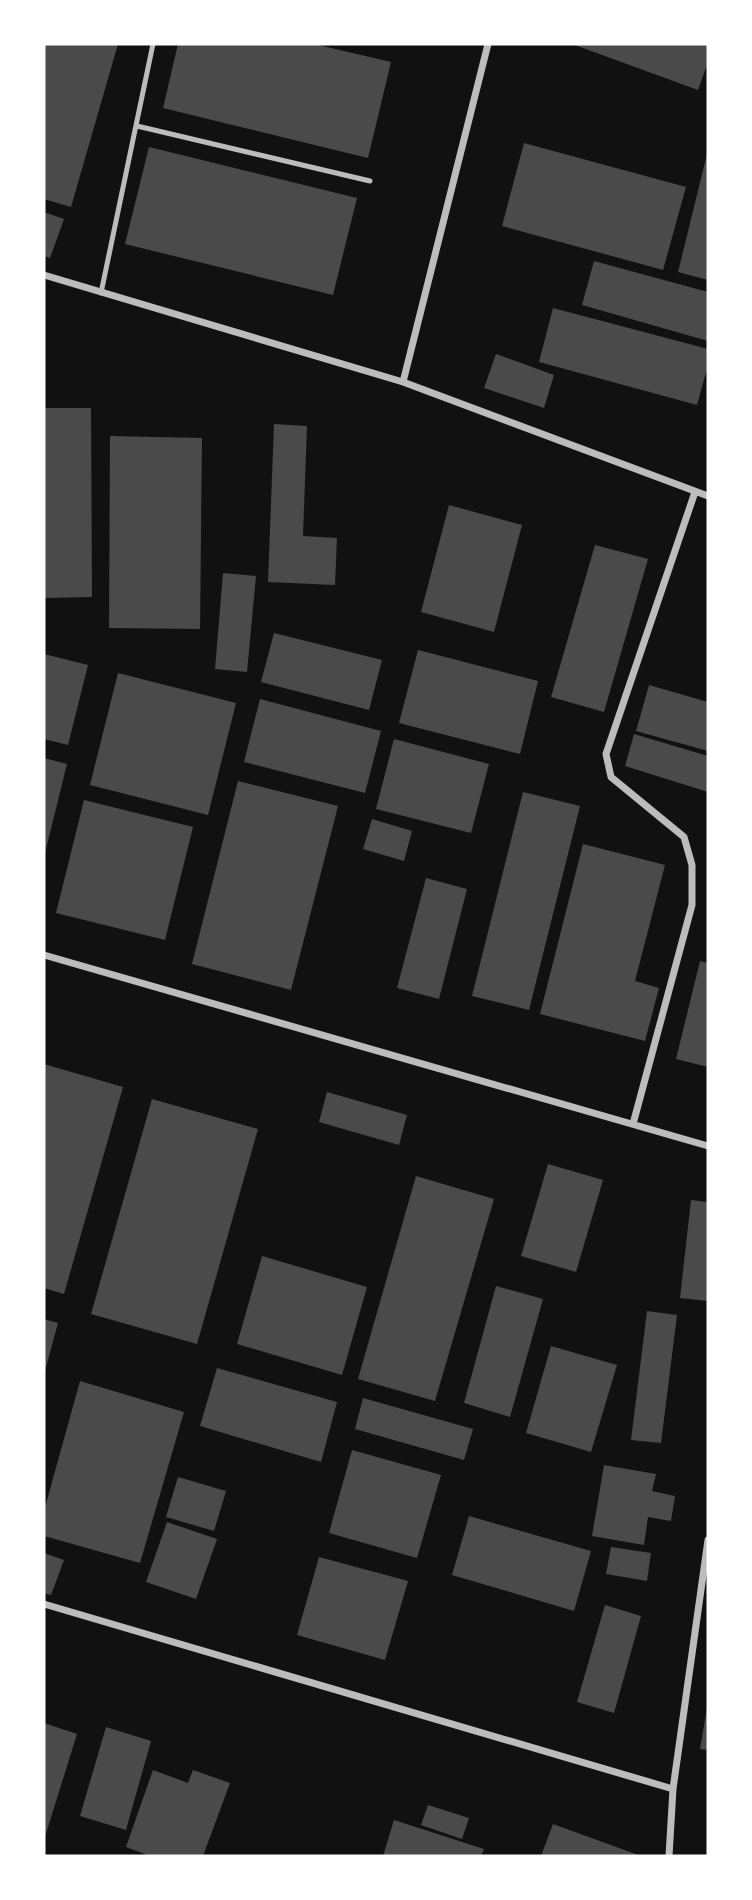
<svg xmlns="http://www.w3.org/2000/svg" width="752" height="1900" viewBox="0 0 752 1900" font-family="Arial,sans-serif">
  <rect width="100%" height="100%" fill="#111"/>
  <path fill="#4a4a4a" d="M44 44H118L71 207 44 199Z
    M178 44H314L391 62 368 158 163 108Z
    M572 44H708V62L698 90Z
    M524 143 686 187 663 270 502 226Z
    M149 147 357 198 333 295 125 244Z
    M707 154H708V280L678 272Z
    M44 212 64 219 50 258 44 256Z
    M594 261 708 292V341L582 305Z
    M553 308 708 349V365L697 405 539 362Z
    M496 354 554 375 544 408 484 388Z
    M44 408H91L92 597 44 598Z
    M274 424 307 426 303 536 337 538 335 585 268 582Z
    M110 436 202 438 200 629 109 628Z
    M449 505 522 525 494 632 421 612Z
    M595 545 648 559 604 712 551 697Z
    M223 573 256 576 247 672 215 669Z
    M274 633 382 660 369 710 261 682Z
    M418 650 538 681 520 754 399 723Z
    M44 654 88 665 68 745 44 739Z
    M118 673 236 703 208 815 90 785Z
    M649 685 708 702V751L636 731Z
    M260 699 381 731 365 793 244 762Z
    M634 734 708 756V792L625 766Z
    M394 739 489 764 471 833 376 809Z
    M44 758 67 764 45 853H44Z
    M238 781 338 806 291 990 192 964Z
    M523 792 580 806 529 1010 472 996Z
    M84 800 193 827 165 940 56 913Z
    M372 819 412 831 404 861 363 849Z
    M583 844 665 865 635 981 659 988 645 1041 540 1014Z
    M426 878 467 889 439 999 397 988Z
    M700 961 708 963V1067L676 1059Z
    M44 1064 123 1087 64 1294 44 1288Z
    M327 1092 407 1115 399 1145 319 1122Z
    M152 1099 258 1129 197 1344 91 1314Z
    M548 1164 603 1180 576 1272 521 1256Z
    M416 1176 494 1199 435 1401 358 1379Z
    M691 1200 708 1202V1301L680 1298Z
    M262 1256 367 1287 342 1375 237 1344Z
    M496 1286 543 1299 510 1417 464 1403Z
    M647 1311 677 1315 661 1443 631 1440Z
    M44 1319 58 1323 45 1371H44Z
    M551 1346 617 1365 591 1452 526 1433Z
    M217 1368 337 1402 321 1462 200 1426Z
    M80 1381 184 1412 140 1563 44 1536V1511Z
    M363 1398 473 1429 464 1460 355 1429Z
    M352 1450 441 1475 417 1558 329 1533Z
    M604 1465 656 1474 652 1491 675 1496 671 1521 648 1517 644 1545 592 1536Z
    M178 1477 226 1491 214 1531 166 1517Z
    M469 1516 591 1551 574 1611 452 1575Z
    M167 1522 217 1539 196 1599 146 1582Z
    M611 1547 651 1553 647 1581 606 1574Z
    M44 1553 64 1560 51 1595 44 1593Z
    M319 1557 408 1581 385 1660 297 1635Z
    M605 1605 641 1616 614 1713 577 1702Z
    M707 1708H708V1750L700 1749Z
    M44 1723 77 1734 44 1840Z
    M106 1727 151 1741 126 1830 80 1816Z
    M153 1770 188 1783 193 1770 230 1783 203 1856H150L126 1847Z
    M428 1805 469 1818 462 1839 421 1825Z
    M394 1820 484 1849 481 1856H383Z
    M553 1824 641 1856H541Z"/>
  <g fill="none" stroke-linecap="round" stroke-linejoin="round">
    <path stroke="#bcbcbc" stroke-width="5" d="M137 126 370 181
      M101 293 153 44"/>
    <path stroke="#bcbcbc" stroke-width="7" d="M44 275 403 382 708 496
      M403 382 488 44
      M44 955 708 1146
      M633 1124 692 905V865L684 837 611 777 606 754 695 492
      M44 1604 673 1789
      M669 1856 673 1789 708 1540"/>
  </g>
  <rect width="752" height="1900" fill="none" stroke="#ffffff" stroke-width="91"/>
</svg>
